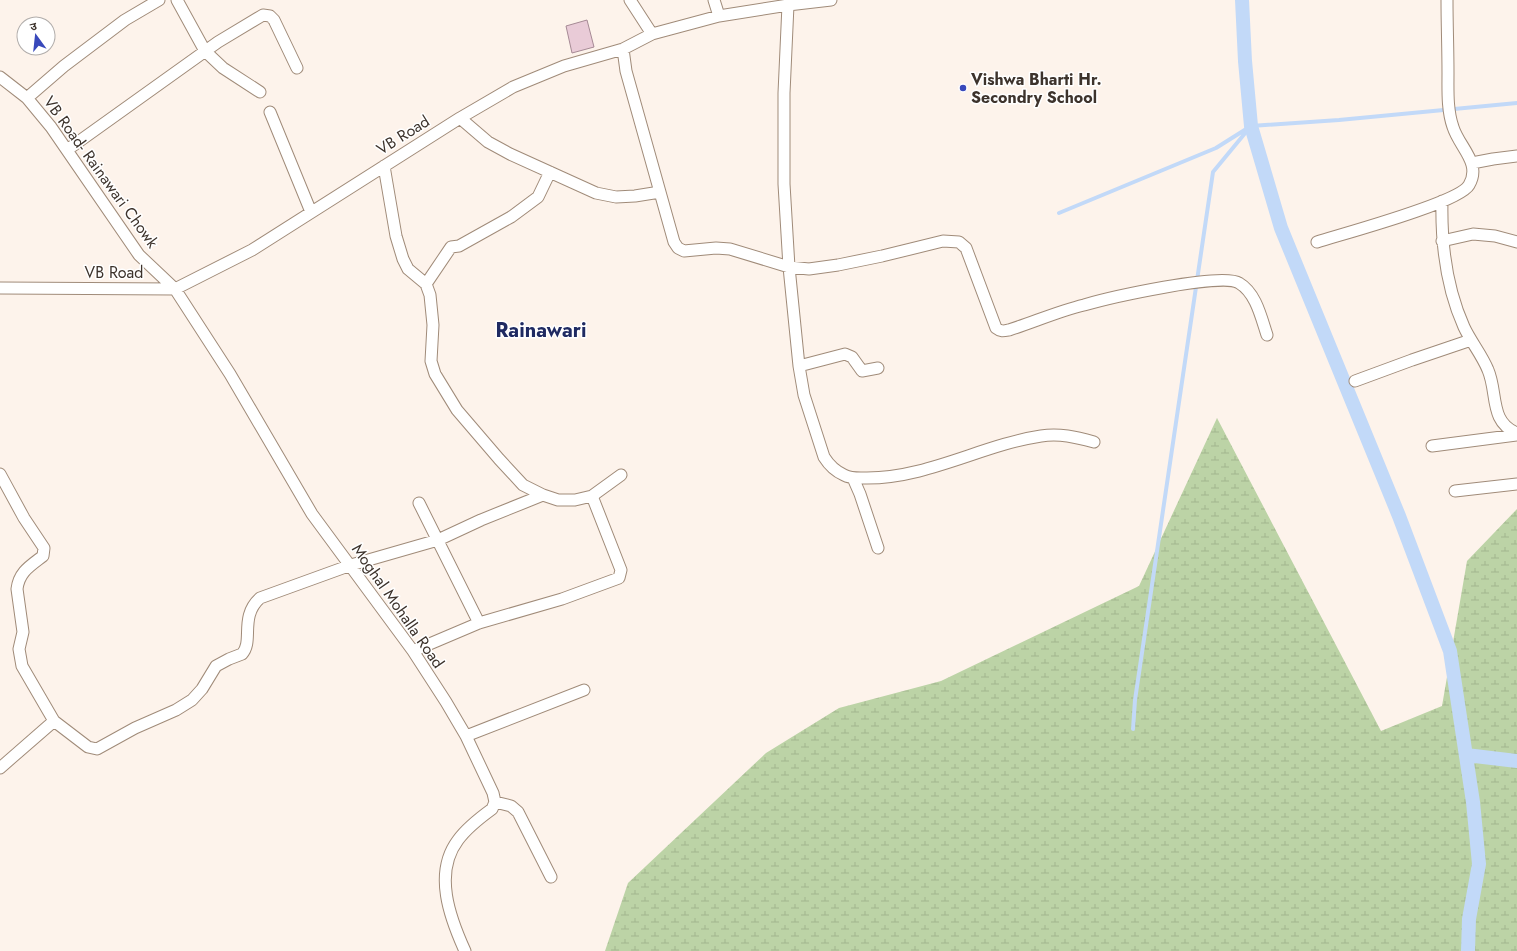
<svg xmlns="http://www.w3.org/2000/svg" width="1517" height="951" viewBox="0 0 1517 951" font-family="Jost,'Noto Sans Devanagari',sans-serif">
  <defs>
    <pattern id="wetland-marsh" width="20" height="14" patternUnits="userSpaceOnUse"><rect width="20" height="14" fill="#bcd3a6"/><path d="M1 5h8M5 5V1M11 12h8M15 12V8" fill="none" stroke="#a2b68f"/></pattern>
  </defs>
  <rect width="100%" height="100%" fill="#fdf3eb"/>
  <path fill="url(#wetland-marsh)" d="M1217 418 1381 731 1442 706 1467 561 1517 509V951H605L628 883 766 753 839 708 941 681 1139 586Z"/>
  <g fill="none" stroke-linecap="round" stroke-linejoin="round">
    <path stroke="#c2d9f8" stroke-width="4" d="M1059 213 1216 148 1251 126 1339 120 1517 103
      M1133 729 1135 700 1213 172 1251 126"/>
    <path stroke="#c2d9f8" stroke-width="14" d="M1242 0 1245 61 1251 126 1281 228 1399 516 1450 651 1473 802 1479 864 1469 919 1468 951
      M1466 755 1517 761"/>
  </g>
  <path fill="#e9cbd7" stroke="#a68a95" d="M587 20 594 47 572 53 566 26Z"/>
  <g fill="none" stroke-linecap="round" stroke-linejoin="round">
    <g stroke="#a08b79" stroke-width="13">
      <path id="minor" d="M177 0 205 51 223 68 260 92
        M630 0 652 34
        M714 0 719 16
        M788 5 784 93V184L789 267 799 366 804 395 824 457C829 465 835 471 844 475 851 479 859 478 867 478 928 478 982 445 1041 436 1059 433 1076 437 1094 442
        M623 49 626 71 674 242 678 248 684 251 716 248 730 249 789 267 809 269 838 265 882 256 943 241 959 242 966 248 996 328C1001 332 1004 331 1009 330 1034 322 1059 311 1084 305 1108 298 1222 272 1239 283 1256 293 1261 317 1267 335
        M0 77 27 98 51 127 139 255 175 289 230 374 312 514 413 651 446 702 466 736 493 793 495 802 492 809C481 817 466 829 458 840 433 873 450 918 465 951
        M27 98 64 66 125 20 159 0
        M270 112 311 212
        M460 118 488 142 510 154 596 193 616 197 635 196 660 192
        M67 150 218 42 263 15 270 16 274 20 297 68
        M1472 163 1493 159 1517 156
        M384 166 396 236 403 259 408 269 426 284 430 295 433 325 431 361 435 374 457 410 499 459 523 485 543 495
        M1442 201C1441 245 1446 287 1464 327 1471 342 1482 355 1488 370 1498 393 1489 422 1517 433
        M1442 241 1473 234 1495 236 1517 242
        M1317 242C1342 234 1459 203 1469 185 1482 163 1459 147 1453 127 1447 110 1448 90 1448 73 1448 49 1447 24 1447 0
        M426 284 451 247 459 246 511 217 538 197 550 172
        M0 288 175 289 252 250 460 118 513 87 564 66 623 49 652 34 719 16 788 5 831 0
        M799 366 845 354 852 357 862 371 878 368
        M1355 381 1412 360 1471 340
        M1432 446 1517 435
        M0 474 24 518 44 548 43 556C30 566 19 572 17 589L23 632 19 649 22 666 54 721 88 747 97 749 135 728 176 710 192 700 202 689 216 666 229 659 242 654C254 641 239 617 260 598L351 565 438 540 481 520 543 495 558 500H575L592 496 621 475
        M853 478 860 494 878 548
        M1455 491 1517 484
        M419 503 479 623
        M413 651 479 623 562 599 619 578 621 570 592 496
        M466 736 584 690
        M0 768 54 721
        M495 802 511 806 518 812 551 877"/>
    </g>
    <use href="#minor" stroke="#fff" stroke-width="11"/>
  </g>
  <circle fill="#3848bb" stroke="#fff" stroke-width="1.5" cx="963" cy="88" r="4"/>
  <g text-anchor="middle" dominant-baseline="central" stroke-width="3" stroke-linejoin="round" paint-order="stroke">
    <g font-size="16" font-weight="bold" fill="#3d332c" stroke="#fff" text-anchor="start">
      <text x="971" y="79">Vishwa Bharti Hr.<tspan x="971" dy="18">Secondry School</tspan></text>
    </g>
    <g font-size="16" fill="#3d332c" stroke="#fff">
      <text transform="translate(403 135) rotate(-32)">VB Road</text>
      <text transform="translate(101 172) rotate(54)">VB Road- Rainawari Chowk</text>
      <text x="114" y="272">VB Road</text>
      <text transform="translate(398 606) rotate(55)">Moghal Mohalla Road</text>
    </g>
    <g font-size="20" font-weight="bold" fill="#1f2a62" stroke="#fff">
      <text x="541" y="330">Rainawari</text>
    </g>
  </g>
  <g transform="translate(36 36) rotate(345)"><circle r="19" fill="#ffffff" stroke="#b1adab"/>
  <path d="M0-3L7 15L0 10L-7 15Z" fill="#3848bb"/>
  <text y="-6" font-size="11" font-weight="bold" text-anchor="middle" fill="#3d332c">उ</text>
  </g>
</svg>
